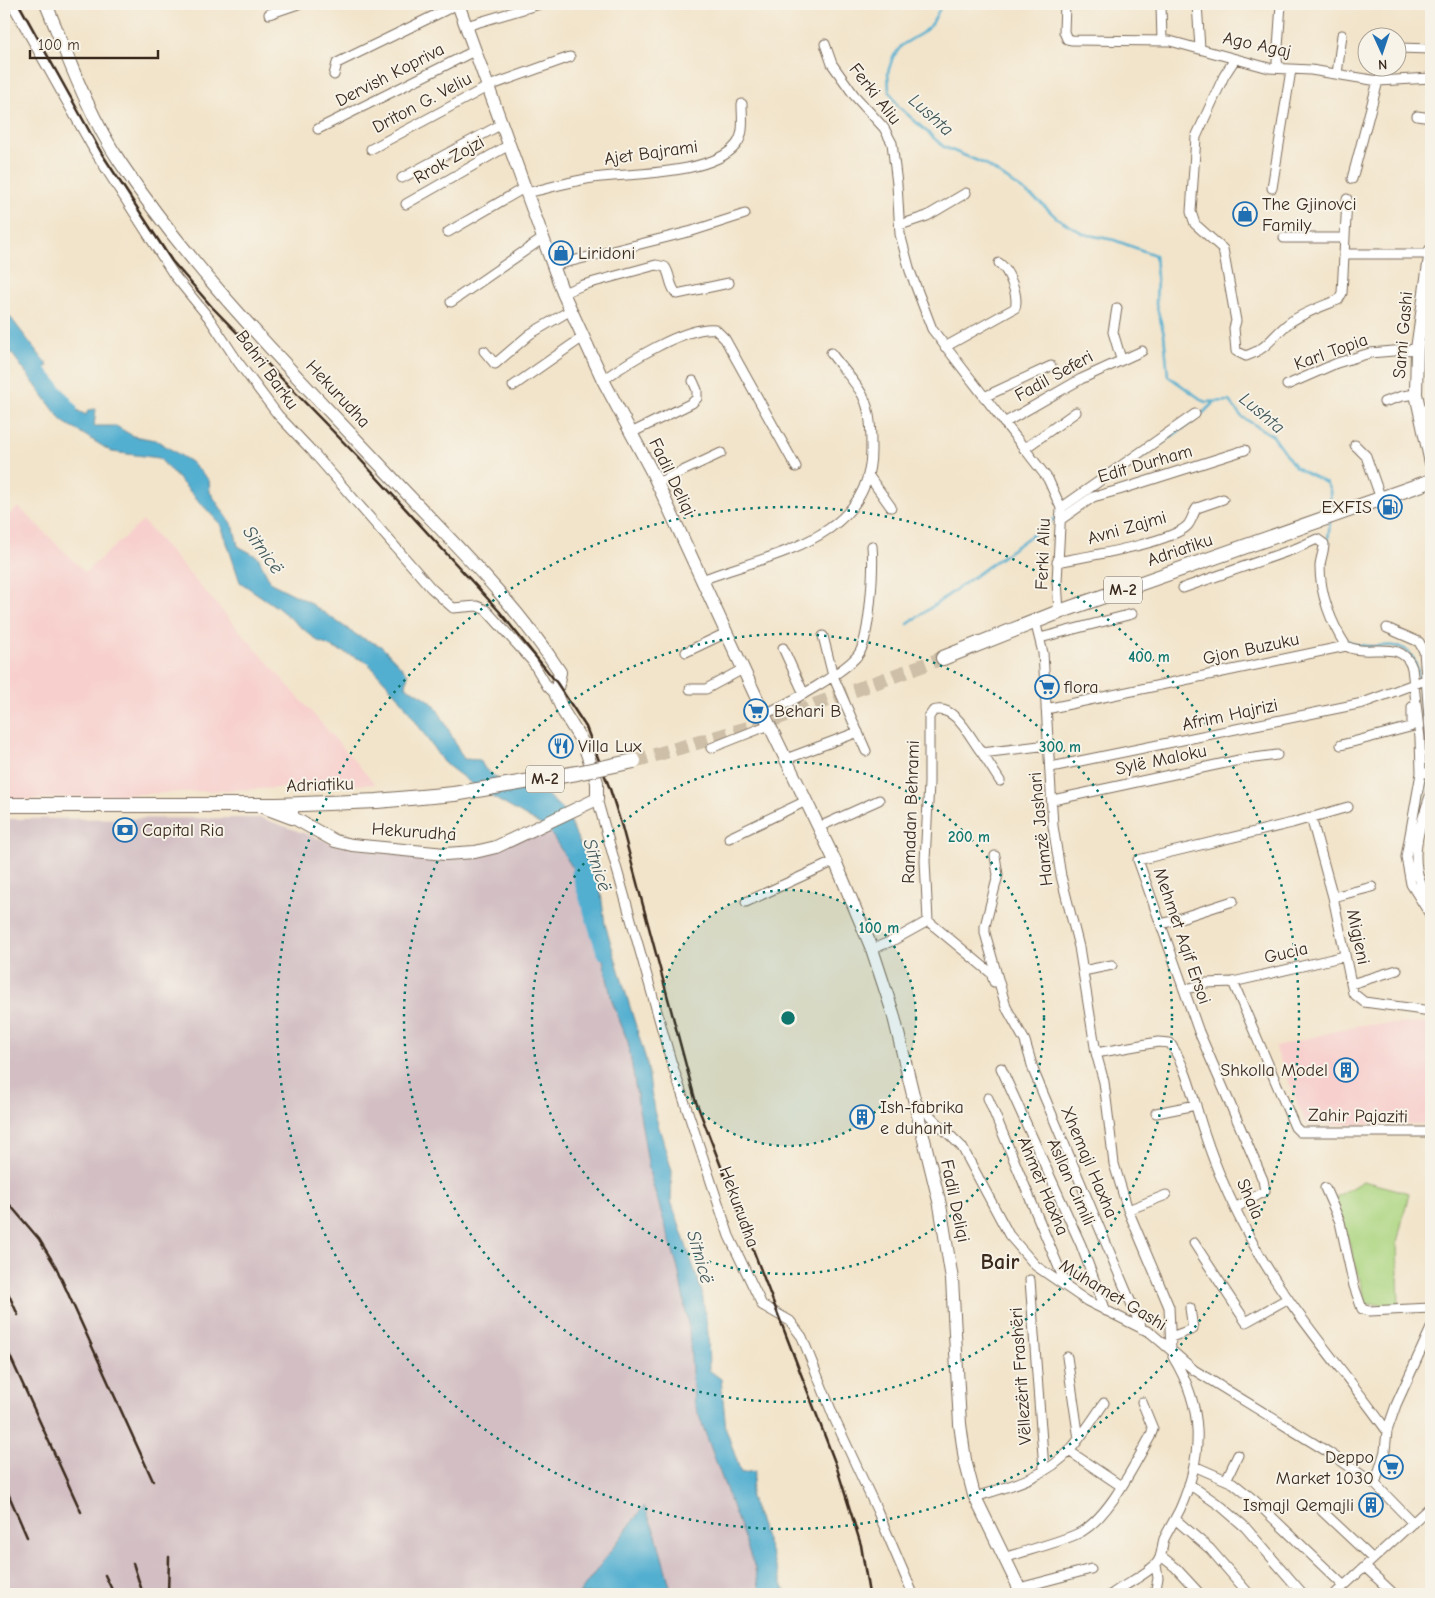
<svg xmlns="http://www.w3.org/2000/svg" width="1435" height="1598" viewBox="0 0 1435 1598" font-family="'Comic Neue',sans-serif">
  <rect width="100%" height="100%" fill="#f7f3e8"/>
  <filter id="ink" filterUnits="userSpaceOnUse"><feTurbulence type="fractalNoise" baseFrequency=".02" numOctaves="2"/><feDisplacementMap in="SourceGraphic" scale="10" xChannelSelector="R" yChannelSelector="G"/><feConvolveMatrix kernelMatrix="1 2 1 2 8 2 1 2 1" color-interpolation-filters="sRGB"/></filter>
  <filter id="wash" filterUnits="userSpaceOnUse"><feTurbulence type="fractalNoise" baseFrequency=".0096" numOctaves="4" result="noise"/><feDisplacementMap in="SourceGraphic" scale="20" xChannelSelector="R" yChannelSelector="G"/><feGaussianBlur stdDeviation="1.12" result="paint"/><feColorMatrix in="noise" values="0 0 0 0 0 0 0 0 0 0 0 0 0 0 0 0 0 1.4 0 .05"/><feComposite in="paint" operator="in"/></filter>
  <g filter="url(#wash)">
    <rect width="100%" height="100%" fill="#f2e4ca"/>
    <path fill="#f7d0cd" d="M19 507 85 572 143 521 375 784 69 797 4 801V518Z
      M1428 1023 1431 1070V1124L1306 1125 1275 1047 1359 1025Z"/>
    <path fill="#d2bec3" d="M261 818 340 846 442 859 548 829 576 873 591 904 612 1001 628 1042 650 1175 678 1268 689 1329 694 1402 754 1565 761 1594H4V819Z"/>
    <path fill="#acd580" stroke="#74804f" d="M1363 1181 1409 1193 1397 1243 1399 1305 1367 1304 1336 1197Z"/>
    <path fill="#52afd0" stroke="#466c77" d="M4 309 48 366 40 369V381L54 394 64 390 71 407 86 415 88 410 96 409 94 426H116L133 436 156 440 191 462 209 480 210 492 234 528 238 546 258 557 271 583 307 601 358 636 381 646 408 674 406 687C414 691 423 695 430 701 441 710 455 745 464 759L480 760 485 769 506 785 545 793 565 812 600 886 605 924 647 1063 654 1111 672 1171 671 1201 702 1292 708 1333 709 1370 721 1379 726 1429 741 1473 755 1471 750 1497 786 1594H761L754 1565 694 1402 689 1329 678 1268 650 1175 628 1042 612 1001 591 904 576 873 548 829 480 790 443 762 399 697 367 662 319 642 278 608 240 582 221 525 159 458 112 452 62 421 4 343Z
      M644 1506 656 1535 672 1594H579Z"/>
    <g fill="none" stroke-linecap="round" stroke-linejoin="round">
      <path stroke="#52afd0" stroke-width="2.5" d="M942 4 932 24 922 33 902 45 893 57 888 72 889 90 898 106 944 147 985 164 1041 203 1057 218 1084 234 1114 240 1155 255 1157 278 1156 304 1164 334 1168 376 1205 402 1229 401 1242 417 1273 436 1295 467 1326 483 1330 490 1331 511
        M1086 496 1199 417 1214 402
        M1327 551 1330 521
        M908 624 1057 517
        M1347 640C1373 659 1412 623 1419 679
        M1419 685 1423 727
        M1417 817 1428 780 1424 737
        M1412 865 1417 886"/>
      <path stroke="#52afd0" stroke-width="15" d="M4 329 70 409
        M579 873 604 952"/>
    </g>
  </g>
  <g filter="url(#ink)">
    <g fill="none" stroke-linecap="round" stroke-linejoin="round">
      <path stroke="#cdbfa8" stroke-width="14" stroke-dasharray="14 7" stroke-linecap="butt" d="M634 761 762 724 943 658"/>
      <g stroke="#7b6b5a" stroke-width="11">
        <path id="street" d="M12 4 94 150 174 275 209 318 238 362 278 415 312 451 431 588 453 608 477 606 486 610 532 661 547 686 556 695
          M1065 4 1064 32 1067 39 1072 40 1170 41 1269 68 1311 70 1378 81 1431 78
          M1161 4 1162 41
          M1197 4 1200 48
          M269 14 298 4
          M466 26 540 4
          M825 44 832 64 854 95 884 128 892 143 897 184 900 234 910 271 932 329 1048 479 1061 508 1057 581 1059 612
          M1398 48 1431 49
          M1235 59 1224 76 1196 137 1191 212 1195 224 1223 249 1236 321 1234 328 1236 351 1246 356C1269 348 1272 336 1289 323 1302 313 1323 306 1338 300L1342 293 1347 199
          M1279 66 1277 62 1281 4
          M1337 74 1342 35
          M334 75 337 63 458 4
          M1417 116 1431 118
          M318 129 476 50
          M371 149 489 86 570 57
          M402 178 502 124
          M1352 179 1378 81
          M1272 188 1291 70
          M526 193C549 188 571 181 593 178 630 173 712 175 736 145 745 134 742 118 742 104
          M406 204 509 145
          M900 225 927 216 966 193
          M448 232 524 188
          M1284 238H1345
          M1344 254H1431
          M552 266 692 231 745 214
          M563 293 583 285 656 265 665 267C671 275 669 287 677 294L729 283
          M451 302 542 239
          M1117 308 1113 332 1121 359
          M945 347 1015 308C1019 296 1009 270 999 263
          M484 351 495 364 530 334 571 310
          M603 380C628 362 685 326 715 329L725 339 796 467
          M1287 385 1337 363 1370 353 1417 349
          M513 386 583 337
          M984 397 1051 366
          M1384 402 1402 396 1416 394
          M1004 423 1081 379 1142 351
          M631 433 692 403 697 398V390L693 381
          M1355 445 1366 456 1381 499
          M1024 449 1076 412
          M868 475 891 507
          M657 483 721 453
          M1061 508 1195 414
          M1060 520 1093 497 1119 490 1245 450
          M1057 562C1083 557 1172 543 1188 525 1192 520 1193 513 1197 508L1223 499
          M702 580C768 554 872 541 871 449 871 431 871 412 863 396 855 381 841 367 831 353
          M1183 588 1297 548 1317 539 1324 544C1324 552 1320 559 1320 567 1320 594 1331 623 1346 646 1368 658 1402 637 1412 668L1420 738 1421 773 1406 857 1411 884 1431 916
          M1035 621 1043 653 1053 826 1061 876 1079 947 1096 1053 1104 1082 1114 1164 1128 1210 1169 1307 1171 1350
          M1387 628 1419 642 1424 651 1431 744
          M823 636 833 676 866 751
          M1040 638 1132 614
          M783 648 804 694
          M686 652 726 633
          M690 689H706L743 669
          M1046 709 1346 646
          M764 714C784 706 850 670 860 652 870 633 874 568 872 546
          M1341 745 1410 727 1412 725V707
          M711 748 769 725
          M982 753 1000 781
          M786 759 858 732
          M1051 767 1363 703 1425 680H1431
          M1421 773H1431
          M1431 793C1418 832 1405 866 1431 902
          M597 799 671 1061 729 1236 762 1305 790 1321 802 1337 835 1420 877 1510 913 1594
          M1053 800 1239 760 1277 755
          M1311 817 1333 897 1353 993 1364 1002 1431 1011
          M819 827 879 800
          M729 838 806 801
          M995 856 998 875 985 926V933L1006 1007 1025 1041 1034 1072 1142 1329
          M1333 897 1372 887
          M746 902 835 861
          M928 921 991 973 994 982
          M1162 924 1233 901
          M872 949 892 941 928 921 925 861 929 783V717L933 711C955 703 970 738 982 753L1048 745
          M1083 971 1112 965
          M1233 982 1295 1127 1300 1132H1431
          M1351 984 1397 970
          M1184 990 1206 983 1233 982 1345 956
          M1096 1053 1158 1042 1170 1043C1189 1071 1194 1104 1205 1135 1216 1169 1232 1204 1249 1236 1286 1306 1341 1366 1387 1431
          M1001 1068 1081 1245 1106 1311
          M988 1098 1067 1287
          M915 1101 962 1147 1009 1235 1036 1266 1087 1301 1151 1333 1194 1370 1328 1452 1375 1484 1413 1523
          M1156 1113 1196 1105
          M1325 1188 1340 1222 1354 1286 1362 1309 1369 1311 1431 1308
          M1235 1208 1265 1191 1263 1180 1199 1032 1138 860 1292 823 1348 807
          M1128 1210 1166 1195
          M1194 1243 1246 1322 1287 1299
          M1030 1280 1044 1469
          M1171 1337 1193 1329 1190 1308
          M1067 1357 1079 1439
          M1069 1451 1121 1486
          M1194 1466 1233 1483 1254 1500 1344 1586
          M1226 1480 1238 1455
          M1189 1484 1222 1507 1245 1527 1303 1594
          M1375 1484 1385 1451 1387 1431 1396 1405 1431 1328
          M975 1497C1007 1487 1047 1477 1070 1450 1083 1435 1093 1419 1104 1403
          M1322 1511 1373 1559
          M1175 1519 1210 1549 1249 1594
          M1161 1556 1175 1567 1200 1594
          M1004 1558C1028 1550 1054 1544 1077 1534 1108 1520 1134 1465 1150 1437L1153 1429 1142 1402
          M1365 1567 1394 1594
          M1019 1588 1091 1569
          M1112 1594C1124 1585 1147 1574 1156 1564 1163 1557 1161 1548 1164 1539 1169 1529 1175 1519 1180 1509 1204 1454 1204 1408 1173 1357
          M1155 1594 1158 1578 1156 1565
          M1335 1594 1431 1506"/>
      </g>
      <g stroke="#7b6b5a" stroke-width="14">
        <path id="secondary" d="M46 4C68 57 88 114 120 162 198 279 300 379 396 482 452 542 515 602 560 672L556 695 563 711 584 745 597 782V799L496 847 475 852 445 854 352 845 335 841 292 817V809
          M458 4 563 293 603 380 653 474 764 714 835 861 872 949 893 1013 940 1205 952 1279 960 1424 965 1460 974 1495 1022 1594
          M1431 250 1417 349 1416 394 1431 463"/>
      </g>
      <g stroke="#7b6b5a" stroke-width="16">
        <path id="primary" d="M943 658 1059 612 1431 481
          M4 805H278L377 801 454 794
          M268 808 292 817"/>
      </g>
      <use href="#street" stroke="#fff" stroke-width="9"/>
      <use href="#secondary" stroke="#fff" stroke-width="12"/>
      <use href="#primary" stroke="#fff" stroke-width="14"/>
      <path stroke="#3b2a1e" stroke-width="2.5" d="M19 4 102 154 172 261 212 307 358 457 499 611 557 683 586 727 610 789 622 827 695 1099 836 1465 861 1545 869 1594
        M4 1198 39 1239 56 1267 153 1481
        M4 1284 18 1315
        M4 1343 81 1512
        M4 1484 27 1537
        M133 1563 143 1594
        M105 1575 114 1594
        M168 1594 169 1557"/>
      <g stroke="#7b6b5a" stroke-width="16" stroke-linecap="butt">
        <path id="primary-bridge" d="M454 794 577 773 634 761"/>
      </g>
      <use href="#primary-bridge" stroke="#fff" stroke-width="14"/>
    </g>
  </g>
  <circle cx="788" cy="1018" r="128" fill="#0f766e" fill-opacity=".12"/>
  <g fill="none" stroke="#0f766e" stroke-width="2.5" stroke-dasharray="2.5 5">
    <circle cx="788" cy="1018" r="128"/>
    <circle cx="788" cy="1018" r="256"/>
    <circle cx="788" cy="1018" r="384"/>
    <circle cx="788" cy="1018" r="511"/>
  </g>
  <defs>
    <g id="shop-ring" transform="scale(1.25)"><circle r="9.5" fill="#f7f3e8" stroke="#1f6fb2" stroke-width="1.5"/><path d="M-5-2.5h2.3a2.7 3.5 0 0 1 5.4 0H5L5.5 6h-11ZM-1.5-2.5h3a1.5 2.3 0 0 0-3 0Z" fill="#1f6fb2"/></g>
    <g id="fuel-ring" transform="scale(1.25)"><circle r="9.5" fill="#f7f3e8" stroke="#1f6fb2" stroke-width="1.5"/><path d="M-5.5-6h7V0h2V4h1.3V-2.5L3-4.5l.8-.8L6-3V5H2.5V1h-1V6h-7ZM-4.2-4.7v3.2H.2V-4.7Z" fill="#1f6fb2"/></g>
    <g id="supermarket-ring" transform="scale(1.25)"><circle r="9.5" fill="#f7f3e8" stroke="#1f6fb2" stroke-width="1.5"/><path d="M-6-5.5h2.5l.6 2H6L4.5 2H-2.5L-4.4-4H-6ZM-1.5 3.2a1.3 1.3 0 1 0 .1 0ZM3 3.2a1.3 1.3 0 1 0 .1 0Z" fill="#1f6fb2"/></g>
    <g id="restaurant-ring" transform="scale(1.25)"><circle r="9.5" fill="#f7f3e8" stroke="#1f6fb2" stroke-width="1.5"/><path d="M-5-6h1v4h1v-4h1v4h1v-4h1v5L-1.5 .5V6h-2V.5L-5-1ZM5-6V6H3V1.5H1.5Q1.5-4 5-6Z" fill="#1f6fb2"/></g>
    <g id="bank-ring" transform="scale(1.25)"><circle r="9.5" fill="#f7f3e8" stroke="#1f6fb2" stroke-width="1.5"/><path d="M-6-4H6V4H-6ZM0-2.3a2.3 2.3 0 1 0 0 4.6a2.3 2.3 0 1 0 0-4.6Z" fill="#1f6fb2"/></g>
    <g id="building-ring" transform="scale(1.25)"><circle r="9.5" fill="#f7f3e8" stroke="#1f6fb2" stroke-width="1.5"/><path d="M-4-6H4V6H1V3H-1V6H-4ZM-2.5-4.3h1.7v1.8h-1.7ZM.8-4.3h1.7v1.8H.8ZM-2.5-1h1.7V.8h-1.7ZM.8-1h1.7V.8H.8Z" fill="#1f6fb2"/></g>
  </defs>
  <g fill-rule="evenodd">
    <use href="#shop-ring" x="1245" y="214"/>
    <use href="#shop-ring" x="561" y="253"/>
    <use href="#fuel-ring" x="1390" y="507"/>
    <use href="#supermarket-ring" x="1047" y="687"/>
    <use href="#supermarket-ring" x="756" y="711"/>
    <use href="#restaurant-ring" x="561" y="746"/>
    <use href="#bank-ring" x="125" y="830"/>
    <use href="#building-ring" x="1346" y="1070"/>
    <use href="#building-ring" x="862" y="1117"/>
    <use href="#supermarket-ring" x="1391" y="1467"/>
    <use href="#building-ring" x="1371" y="1505"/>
  </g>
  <g text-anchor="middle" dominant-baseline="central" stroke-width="4" stroke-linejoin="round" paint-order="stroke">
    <g fill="#f7f3e8" stroke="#73665b" stroke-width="1">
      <rect x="1104" y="576.5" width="38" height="27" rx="4"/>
      <rect x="526" y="765.5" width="38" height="27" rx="4"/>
    </g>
    <g font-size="16" font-weight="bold" fill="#3b2a1e">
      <text x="1123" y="590">M-2</text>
      <text x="545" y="779">M-2</text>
    </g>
    <g font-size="18" fill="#3b2a1e" stroke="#f7f3e8">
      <text transform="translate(1257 45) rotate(12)">Ago Agaj</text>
      <text transform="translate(390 75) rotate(-27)">Dervish Kopriva</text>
      <text transform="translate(875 94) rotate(52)">Ferki Aliu</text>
      <text transform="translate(422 103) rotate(-28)">Driton G. Veliu</text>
      <text transform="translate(651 153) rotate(-8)">Ajet Bajrami</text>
      <text transform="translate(449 160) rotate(-30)">Rrok Zojzi</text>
      <text transform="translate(1403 335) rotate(-85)">Sami Gashi</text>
      <text transform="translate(1331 352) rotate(-20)">Karl Topia</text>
      <text transform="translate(267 370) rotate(54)">Bahri Barku</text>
      <text transform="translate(1054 376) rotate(-29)">Fadil Seferi</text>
      <text transform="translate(338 394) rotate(47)">Hekurudha</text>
      <text transform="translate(1145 464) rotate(-16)">Edit Durham</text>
      <text transform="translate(672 477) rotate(64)">Fadil Deliqi</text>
      <text transform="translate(1127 528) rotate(-16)">Avni Zajmi</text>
      <text transform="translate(1180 550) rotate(-19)">Adriatiku</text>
      <text transform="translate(1043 554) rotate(-88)">Ferki Aliu</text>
      <text transform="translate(1251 649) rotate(-12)">Gjon Buzuku</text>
      <text transform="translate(1230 715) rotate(-12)">Afrim Hajrizi</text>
      <text transform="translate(1161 760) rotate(-12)">Sylë Maloku</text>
      <text transform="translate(320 785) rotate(-2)">Adriatiku</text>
      <text transform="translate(911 812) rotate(-88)">Ramadan Behrami</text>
      <text transform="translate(1041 829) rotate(-96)">Hamzë Jashari</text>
      <text transform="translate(414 832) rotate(4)">Hekurudha</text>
      <text transform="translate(1182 936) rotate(71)">Mehmet Aqif Ersoi</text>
      <text transform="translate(1358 937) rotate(78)">Migjeni</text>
      <text transform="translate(1286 953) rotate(-13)">Gucia</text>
      <text transform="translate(1358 1116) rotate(1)">Zahir Pajaziti</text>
      <text transform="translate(1089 1162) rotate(67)">Xhemajl Haxha</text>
      <text transform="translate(1071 1182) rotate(66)">Asllan Cimili</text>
      <text transform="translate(1043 1186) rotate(67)">Ahmet Haxha</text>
      <text transform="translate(1250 1199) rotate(66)">Shala</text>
      <text transform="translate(955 1201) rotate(78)">Fadil Deliqi</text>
      <text transform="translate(739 1207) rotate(70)">Hekurudha</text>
      <text transform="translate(1113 1295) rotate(31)">Muhamet Gashi</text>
      <text transform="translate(1021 1376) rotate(-94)">Vëllezërit Frashëri</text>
    </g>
    <g font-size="18" fill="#3b2a1e" stroke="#f7f3e8" text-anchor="start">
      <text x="1262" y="204">The Gjinovci<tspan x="1262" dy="21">Family</tspan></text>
      <text x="578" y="253">Liridoni</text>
      <text x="1372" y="507" text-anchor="end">EXFIS</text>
      <text x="1064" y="687">flora</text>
      <text x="774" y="711">Behari B</text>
      <text x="578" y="746">Villa Lux</text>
      <text x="142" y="830">Capital Ria</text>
      <text x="1328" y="1070" text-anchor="end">Shkolla Model</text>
      <text x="880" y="1107">Ish-fabrika<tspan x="880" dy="21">e duhanit</tspan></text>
      <text x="1374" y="1457" text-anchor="end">Deppo<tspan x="1374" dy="21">Market 1030</tspan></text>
      <text x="1354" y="1505" text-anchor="end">Ismajl Qemajli</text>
    </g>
    <g font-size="19" font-style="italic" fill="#43595c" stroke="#f7f3e8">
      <text transform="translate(931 115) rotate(42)">Lushta</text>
      <text transform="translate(1262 413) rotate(40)">Lushta</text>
      <text transform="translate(263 550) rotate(54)">Sitnicë</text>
      <text transform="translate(597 865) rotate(72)">Sitnicë</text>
      <text transform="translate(700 1257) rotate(74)">Sitnicë</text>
    </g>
    <g font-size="22" font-weight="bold" fill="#3b2a1e" stroke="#f7f3e8">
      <text x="1000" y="1262">Bair</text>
    </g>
  </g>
  <circle cx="788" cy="1018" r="8" fill="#0f766e" stroke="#f7f3e8" stroke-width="2.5"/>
  <g font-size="15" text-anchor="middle" font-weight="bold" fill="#0f766e" stroke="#f7f3e8" stroke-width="4" stroke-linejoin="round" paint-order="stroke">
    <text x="1149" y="662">400 m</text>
    <text x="1060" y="752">300 m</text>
    <text x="969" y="842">200 m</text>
    <text x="879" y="933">100 m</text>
  </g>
  <rect width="1435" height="1598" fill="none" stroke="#f7f3e8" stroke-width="20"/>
  <g transform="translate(1382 52) rotate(177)"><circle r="24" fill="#f7f3e8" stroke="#aca397"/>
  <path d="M0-4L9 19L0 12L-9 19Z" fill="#1f6fb2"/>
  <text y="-8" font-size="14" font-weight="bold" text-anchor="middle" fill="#3b2a1e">N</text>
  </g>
  <path d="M30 50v8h128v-8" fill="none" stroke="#3b2a1e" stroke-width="2.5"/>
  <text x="38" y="50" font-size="15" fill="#3b2a1e" stroke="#f7f3e8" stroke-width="4" paint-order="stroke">100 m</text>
</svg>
